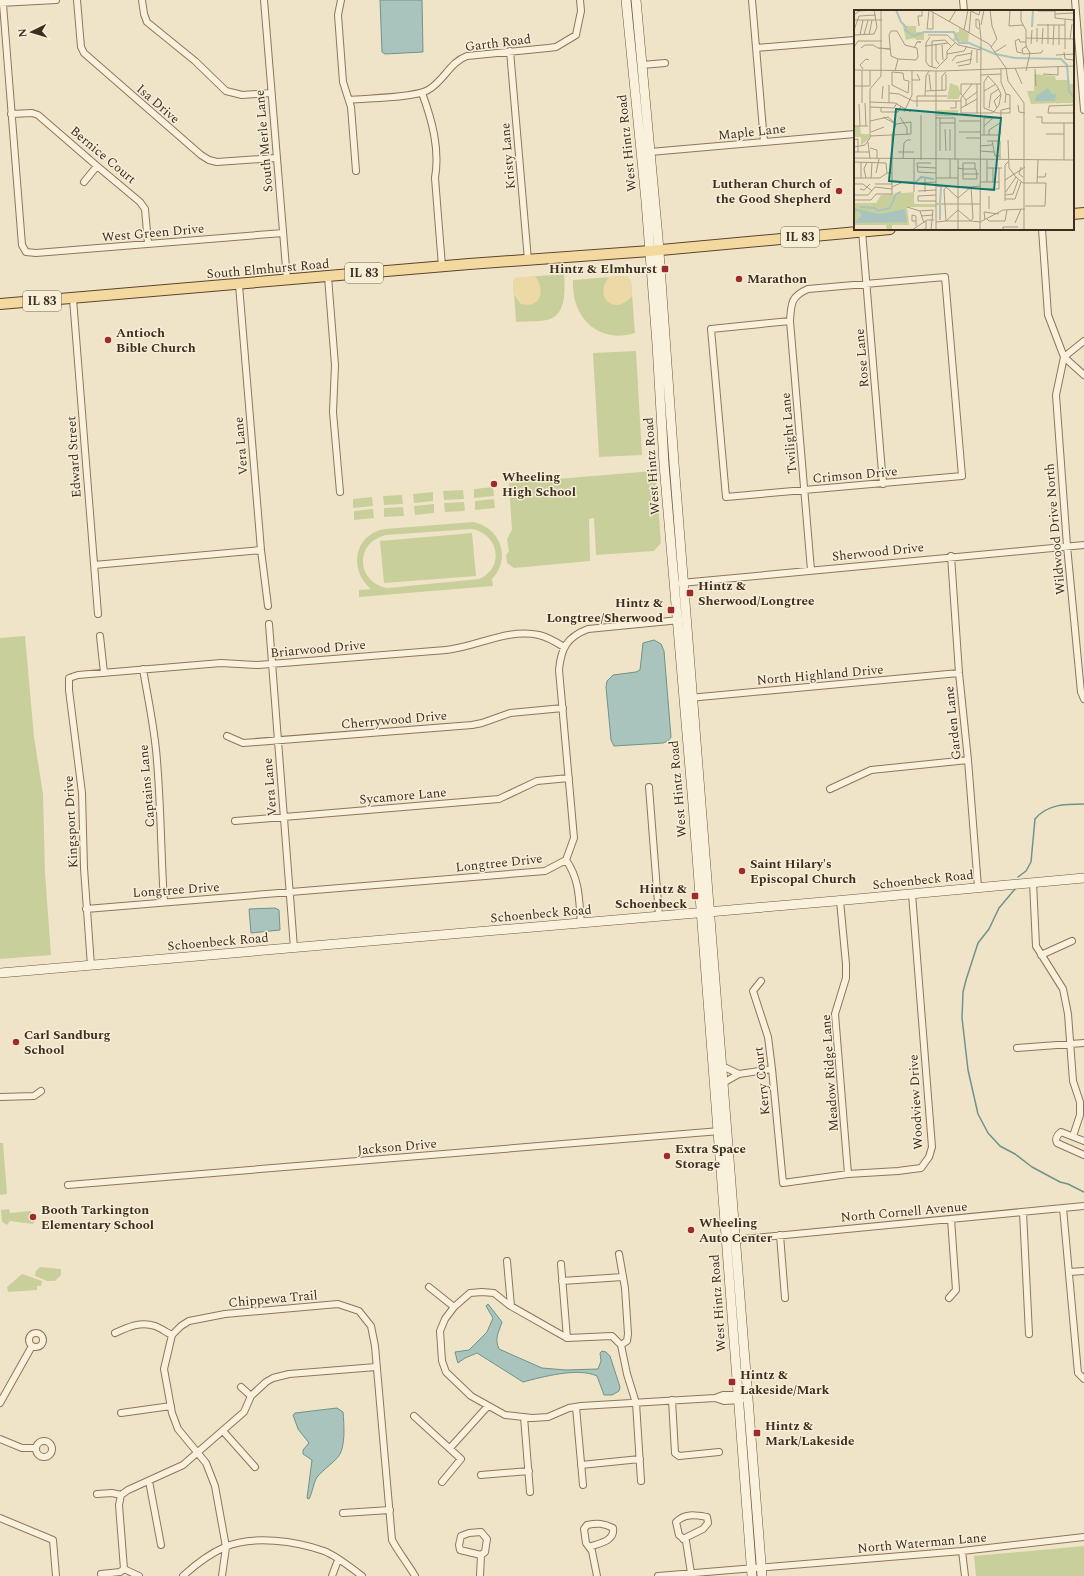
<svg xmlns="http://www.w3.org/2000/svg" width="1084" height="1576" viewBox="0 0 1084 1576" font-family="Spectral,serif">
  <rect width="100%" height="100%" fill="#f0e4c8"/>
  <path fill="#c9cf9b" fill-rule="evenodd" d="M564 274C565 289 567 316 547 320 537 322 526 321 516 322L513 281 515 278Z
    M624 276H627L631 281 635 333C597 345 571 316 573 280Z
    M636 351 642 455 599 457 593 353Z
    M653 471V475H656L661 543 654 551 596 555 594 518 589 519 590 561 514 568 507 563 506 555 509 551 507 539 512 530 509 483Z
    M493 487 494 496 474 498V489Z
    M463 490 464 499 444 500 443 491Z
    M433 492V501L414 503 413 494Z
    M402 495 403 504 384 505 383 496Z
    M372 497 373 506 353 508V499Z
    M494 499 495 508 475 510V501Z
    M464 502 465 511 445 512 444 503Z
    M434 504V513L415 515 414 506Z
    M403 507 404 516 384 517V508Z
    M373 509 374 518 354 520V511Z
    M473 522C500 527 512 558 492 579L493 586 359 597V590L371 589C348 570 354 534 385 529ZM472 529C499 534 505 568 479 579L388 588C356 583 354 542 386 535Z
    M472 533 476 576 384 583 380 541Z
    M25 636 34 737 43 794 45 873 51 955 0 959V638Z
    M0 1143H3L7 1194 0 1195Z
    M9 1209 10 1213 30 1211 35 1215V1221L33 1224 10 1221 7 1225 2 1222 1 1210Z
    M40 1267 61 1269V1275L55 1281H47L35 1276 36 1271Z
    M22 1274 42 1281 41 1286H37V1290L8 1292 7 1287Z
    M1084 1546V1576H976L974 1556Z"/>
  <path fill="#ecd9a5" d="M535 276C546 290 541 309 521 304L514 295 513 281 515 278Z
    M624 276H627L631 281 632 296C615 317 593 297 609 277Z"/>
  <path fill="#a9c4bc" stroke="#6f938a" d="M380 0H422L423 52 385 54 382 52Z
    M654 640 661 644 664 651 671 737 668 741 663 743 614 746 611 740 606 687 607 681 613 675 636 672 640 670 643 643Z
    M275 908 279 910 280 930 251 933 249 909Z
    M488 1304 502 1322C499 1332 494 1338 499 1349L542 1368 566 1370 598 1369 601 1361 600 1353 602 1351 606 1352 610 1356 620 1387 619 1391 612 1395H604L597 1376C578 1367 542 1377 523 1382L477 1353 465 1358 458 1363 457 1360 455 1352 469 1350 487 1332 493 1318 486 1306Z
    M337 1408 343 1412C344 1423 346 1448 338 1457 332 1464 324 1469 318 1476 313 1482 313 1492 309 1499L307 1498 312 1460 303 1454V1450L309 1443 298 1429 293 1415 295 1413Z"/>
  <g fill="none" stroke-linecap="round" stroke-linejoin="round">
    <path stroke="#6f938a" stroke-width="1.5" d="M1018 877 1026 871 1031 862 1035 819C1047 804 1066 804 1084 804
      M1015 889 999 908 989 929 978 943 966 980 963 992 962 1018 968 1070 978 1114 988 1133 1000 1146 1015 1154 1032 1167 1060 1182 1068 1184 1084 1192"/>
    <g stroke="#8d765c" stroke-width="8">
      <path id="street" d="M77 0 81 47 84 53 201 155 209 160 217 162 276 158
        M142 0 144 14 147 22 195 61 226 91 242 95 271 93
        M264 0 287 280
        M341 0 338 15 343 82 351 107 356 171
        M752 0 764 142
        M963 0 964 11
        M1075 0 1084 110
        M0 3 56 0
        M3 4 22 245 26 252 36 253 283 233
        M756 48 855 40
        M510 51 528 260
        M642 65 665 63
        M422 93C432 120 440 149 435 178L442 266
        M349 100C367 98 415 98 428 90 444 81 450 62 467 56L548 48 556 47 576 35 581 11 580 0
        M11 114 32 113 38 115 97 166 140 202 145 209 148 244
        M650 152 855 134
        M84 182 97 166
        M1042 229 1048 315 1064 357 1084 375
        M862 231 883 484
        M328 277 335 365 333 412 340 492
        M239 285 261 550 268 606
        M73 299 98 614
        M790 321 711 329 726 497 962 476 945 277 808 289C791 296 791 304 790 321L811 570
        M1084 341 1064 357 1056 395 1067 546 1081 692 1084 699
        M951 556 959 673 968 760 978 887
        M94 565 261 550
        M681 583 1084 545
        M269 624 294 948
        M100 636 104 673
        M143 669C148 699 155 730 157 761 161 808 161 855 164 902
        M689 698 959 673
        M227 736 243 743 472 725 482 723 510 713 563 708
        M649 787 659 916
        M830 789 871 770 968 760
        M235 821 499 799 537 781 569 778
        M566 860C580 880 579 900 581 924
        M1033 882 1036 946 1063 989 1068 1014 1073 1081 1080 1102V1115L1073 1136
        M840 901 846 964V978L835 1014 848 1174
        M86 909 545 871 566 860 574 838 559 670C561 648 567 637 588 629L680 620
        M1041 955 1072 941
        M91 966 84 868 82 793 69 690V678L78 675 221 663 258 665 446 650C477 647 507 628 539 635 548 637 556 642 564 647
        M761 981 753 991 768 1037 772 1069 783 1183 848 1174 898 1171 921 1168 929 1157 932 1147 912 894
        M1017 1048 1084 1043
        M722 1066 739 1074
        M723 1083 739 1074 772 1069
        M0 1097 34 1096 41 1091
        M1084 1141 1061 1132C1057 1135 1055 1139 1057 1143L1084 1155
        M68 1185 720 1131
        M1063 1208 1078 1373 1084 1379
        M1023 1212 1029 1334
        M780 1235 785 1298
        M733 1240 1084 1206
        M619 1254 625 1288 628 1334 627 1341 621 1345
        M507 1261 511 1306
        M561 1264 567 1338
        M1069 1272 1084 1271
        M562 1281 623 1277
        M429 1287 454 1307
        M949 1298 956 1290 951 1219
        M29 1340a7 7 0 1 1 14 0a7 7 0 1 1-14 0Z
        M115 1333C128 1327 141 1321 155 1326 161 1328 167 1333 172 1335
        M241 1387 251 1396
        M715 1398 724 1401 741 1400
        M672 1400 675 1453 679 1456 719 1452
        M0 1403 32 1346
        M576 1407 583 1485
        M121 1413 171 1406
        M414 1416 461 1459 442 1482
        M524 1417 530 1492
        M223 1431 255 1467
        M0 1439 22 1448H36
        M36 1449a8 8 0 1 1 16 0a8 8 0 1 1-16 0Z
        M450 1448 488 1406
        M581 1465 640 1459
        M481 1475 529 1471
        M149 1481 161 1545
        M641 1481 636 1403 627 1374 621 1345 612 1336 567 1338 509 1305 494 1293 482 1292 470 1293 454 1307 445 1319 440 1331 442 1361 446 1372 471 1396 505 1415 532 1418 548 1417 569 1408 581 1406 715 1398 723 1395H742
        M97 1494 112 1493 121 1495
        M343 1513 390 1510
        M0 1518 53 1540 56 1576
        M481 1532 487 1539 485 1552 481 1555 460 1550 459 1545 461 1536 469 1533Z
        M683 1539 703 1529 708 1523 707 1517C695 1515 685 1513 676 1522L679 1535 686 1541 691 1573
        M589 1547C600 1543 615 1541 613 1528 604 1523 597 1523 587 1525L584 1529 586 1543 592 1551 597 1576
        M962 1551 965 1576
        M124 1569 119 1505 121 1495 128 1490 183 1465 244 1412 251 1396 266 1382 273 1378 289 1374 376 1367
        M124 1569 139 1576
        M101 1574 120 1572 124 1569
        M183 1576C196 1564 209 1554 225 1547 253 1535 296 1541 324 1551 335 1555 353 1569 362 1576
        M222 1576 226 1547 215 1486 206 1463 178 1429 172 1413 164 1369 172 1335 181 1326 189 1321 225 1314 338 1304 359 1311 371 1326 375 1346 392 1540C399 1553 408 1564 415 1576
        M332 1576 338 1560
        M480 1576 481 1555
        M658 1576 962 1551 1084 1537"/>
    </g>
    <g stroke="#6f573f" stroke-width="10">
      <path id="secondary" d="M626 0 646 201 657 344 664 464 693 804 752 1576
        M636 0 658 238 674 463 762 1576
        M0 973C362 943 723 912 1084 878"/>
    </g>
    <g stroke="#5b4430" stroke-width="12">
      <path id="primary" d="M1073 214 1084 213
        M0 304 469 264 650 251 890 229"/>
    </g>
    <use href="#street" stroke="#faf1dc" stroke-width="6"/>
    <use href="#secondary" stroke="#faf1dc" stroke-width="9"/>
    <use href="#primary" stroke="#f3d9a0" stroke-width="10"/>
  </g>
  <g fill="#9e2a2b" stroke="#f7eed8" stroke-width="1.5">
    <circle cx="839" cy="191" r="4"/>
    <rect x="661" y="265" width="8" height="8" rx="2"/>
    <circle cx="739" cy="279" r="4"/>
    <circle cx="108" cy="340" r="4"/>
    <circle cx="494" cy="484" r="4"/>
    <rect x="686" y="589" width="8" height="8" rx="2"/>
    <rect x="667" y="606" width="8" height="8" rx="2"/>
    <circle cx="742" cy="871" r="4"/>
    <rect x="691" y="892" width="8" height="8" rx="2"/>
    <circle cx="16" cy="1042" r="4"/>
    <circle cx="667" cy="1156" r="4"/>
    <circle cx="33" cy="1217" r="4"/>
    <circle cx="691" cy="1230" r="4"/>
    <rect x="728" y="1378" width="8" height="8" rx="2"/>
    <rect x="753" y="1429" width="8" height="8" rx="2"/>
  </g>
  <g text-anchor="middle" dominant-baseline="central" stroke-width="3" stroke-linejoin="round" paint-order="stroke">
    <g fill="#f7eed8" stroke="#756857" stroke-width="1">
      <rect x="781" y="227" width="38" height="20" rx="3"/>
      <rect x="345" y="263" width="38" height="20" rx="3"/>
      <rect x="23" y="291" width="38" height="20" rx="3"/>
    </g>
    <g font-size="12" font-weight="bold" fill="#3d2e20">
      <text x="800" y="237">IL 83</text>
      <text x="364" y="273">IL 83</text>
      <text x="42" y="301">IL 83</text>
    </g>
    <g font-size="13" fill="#3d2e20" stroke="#f7eed8">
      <text transform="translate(498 43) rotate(-7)">Garth Road</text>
      <text transform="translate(158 104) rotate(41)">Isa Drive</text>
      <text transform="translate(752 132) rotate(-6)">Maple Lane</text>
      <text transform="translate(264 141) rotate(-95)">South Merle Lane</text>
      <text transform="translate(627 143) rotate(-96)">West Hintz Road</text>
      <text transform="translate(103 155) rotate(40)">Bernice Court</text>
      <text transform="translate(508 156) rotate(-95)">Kristy Lane</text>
      <text transform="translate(153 233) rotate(-5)">West Green Drive</text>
      <text transform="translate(268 269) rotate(-5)">South Elmhurst Road</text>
      <text transform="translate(862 358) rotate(-95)">Rose Lane</text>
      <text transform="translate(789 433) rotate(-95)">Twilight Lane</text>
      <text transform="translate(241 446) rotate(-95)">Vera Lane</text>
      <text transform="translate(74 457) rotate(-94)">Edward Street</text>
      <text transform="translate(652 466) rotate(-94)">West Hintz Road</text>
      <text transform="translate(855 475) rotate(-5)">Crimson Drive</text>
      <text transform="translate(1055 529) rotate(-95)">Wildwood Drive North</text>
      <text transform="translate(878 552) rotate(-6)">Sherwood Drive</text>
      <text transform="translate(318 649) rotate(-5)">Briarwood Drive</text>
      <text transform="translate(820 675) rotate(-5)">North Highland Drive</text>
      <text transform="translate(394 720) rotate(-5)">Cherrywood Drive</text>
      <text transform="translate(953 723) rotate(-96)">Garden Lane</text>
      <text transform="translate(147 786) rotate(-95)">Captains Lane</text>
      <text transform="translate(270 787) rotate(-95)">Vera Lane</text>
      <text transform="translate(678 789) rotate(-95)">West Hintz Road</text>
      <text transform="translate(403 796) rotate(-5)">Sycamore Lane</text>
      <text transform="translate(71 822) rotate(-93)">Kingsport Drive</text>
      <text transform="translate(499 863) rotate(-6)">Longtree Drive</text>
      <text transform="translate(923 880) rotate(-6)">Schoenbeck Road</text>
      <text transform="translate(176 890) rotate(-4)">Longtree Drive</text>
      <text transform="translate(541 914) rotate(-5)">Schoenbeck Road</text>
      <text transform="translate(218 942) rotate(-5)">Schoenbeck Road</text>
      <text transform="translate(830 1073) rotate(-94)">Meadow Ridge Lane</text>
      <text transform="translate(762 1081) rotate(-96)">Kerry Court</text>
      <text transform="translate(916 1102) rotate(-93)">Woodview Drive</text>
      <text transform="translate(397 1147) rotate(-5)">Jackson Drive</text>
      <text transform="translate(904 1212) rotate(-5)">North Cornell Avenue</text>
      <text transform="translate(273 1299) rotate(-5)">Chippewa Trail</text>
      <text transform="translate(718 1303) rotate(-94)">West Hintz Road</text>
      <text transform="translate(922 1543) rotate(-5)">North Waterman Lane</text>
    </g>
    <g font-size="13" font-weight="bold" fill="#3d2e20" stroke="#f7eed8" text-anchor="start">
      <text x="831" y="184" text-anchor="end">Lutheran Church of<tspan x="831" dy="15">the Good Shepherd</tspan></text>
      <text x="657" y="269" text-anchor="end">Hintz &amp; Elmhurst</text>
      <text x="747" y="279">Marathon</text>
      <text x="116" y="333">Antioch<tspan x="116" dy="15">Bible Church</tspan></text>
      <text x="502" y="477">Wheeling<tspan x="502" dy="15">High School</tspan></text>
      <text x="698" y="586">Hintz &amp;<tspan x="698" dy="15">Sherwood/Longtree</tspan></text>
      <text x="663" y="603" text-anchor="end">Hintz &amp;<tspan x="663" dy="15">Longtree/Sherwood</tspan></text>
      <text x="750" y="864">Saint Hilary's<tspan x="750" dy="15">Episcopal Church</tspan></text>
      <text x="687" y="889" text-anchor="end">Hintz &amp;<tspan x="687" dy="15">Schoenbeck</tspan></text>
      <text x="24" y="1035">Carl Sandburg<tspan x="24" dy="15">School</tspan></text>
      <text x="675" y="1149">Extra Space<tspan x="675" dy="15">Storage</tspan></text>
      <text x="41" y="1210">Booth Tarkington<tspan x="41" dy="15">Elementary School</tspan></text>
      <text x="699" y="1223">Wheeling<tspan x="699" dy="15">Auto Center</tspan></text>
      <text x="740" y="1375">Hintz &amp;<tspan x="740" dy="15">Lakeside/Mark</tspan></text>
      <text x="765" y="1426">Hintz &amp;<tspan x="765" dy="15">Mark/Lakeside</tspan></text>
    </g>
  </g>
  <g transform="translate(854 10)">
    <rect width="220" height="220" fill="#f0e4c8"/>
    <path d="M49 16H62V22H70V30H62L61 28 52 30ZM105 18 115 23 114 33 99 30 101 25 99 23 105 22ZM180 64 201 66 202 70H215L216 74H220V93H204V96L203 93 177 94 173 81H180ZM96 73 104 76 107 84 104 89H93ZM83 100H104V106H83ZM0 116H6L7 124H15V129L7 135V127H0ZM60 182V194H82V197H53L55 215H38V220H33L32 215H0V193H22L27 185Z" fill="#c9cf9b"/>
    <path d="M194 78 198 84H202L201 91H181L182 86ZM0 198 26 204 51 199 53 212 0 213 7 206 6 202 0 201Z" fill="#a9c4bc"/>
    <path fill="none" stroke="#a9c4bc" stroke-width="2" d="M42 0 47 12 52 17 51 20 60 26 70 22H84M178 17 179 0M84 22H100L105 33H115L141 44 161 48 207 49 213 55 215 81 220 88M61 173 67 167 80 169M86 193 87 177M6 197 21 198M21 198 24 201 36 198 42 184 47 182M86 210V195"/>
    <path fill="none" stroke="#a89b85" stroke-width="1" d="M20 0 23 17 20 24M75 0 73 19H79V2M75 0 135 34 152 58 154 71 170 93V220M136 0 138 16 143 29 137 37M156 0 155 16 169 15M167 0V11L172 20V36L176 43 172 61M117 1 125 5 126 0M184 1H201V8M201 4 220 3M0 5 5 1 19 0M201 8 220 10M0 10H28M95 12 102 0M127 15 130 0M183 15H211M65 16 64 6H68V0M125 19 122 17V9L125 10 127 29M0 20 5 6 22 5M110 20 114 0M43 21 51 35 63 38 64 47 62 50 44 49 37 46 35 25 37 21ZM115 23 117 0M0 25 20 24M6 25 9 10M10 25 14 10M15 25 18 10M74 25H93L104 35 127 40M76 27 72 33V52L75 56 82 58M172 28 220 29M216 29 218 14M183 32V18M177 34 178 20M188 34 189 18M194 34V14M82 35V50L85 54M88 35 89 50M199 35 200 15M205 35V15M71 36 94 33M173 36 168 39 169 44 187 43 189 40M0 37 4 31H28M7 38 11 35H19L24 38 34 39H36L25 38M60 38 63 32H67H64M211 39V9M141 42 152 35M210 42 211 49 220 50M168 43 163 42 161 31 165 29 166 32H172M93 44 110 41 113 36M202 45 220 44M93 48V41L101 33M98 51 102 46 118 43M102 53 118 49M123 53V40M104 56 116 54 118 40M78 57V31L91 30 98 37M147 58V72L152 84 151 93M161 58 168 74M9 59 6 55 12 49 15 50M82 59 93 48M181 59 182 76M0 60 88 61 220 56M41 61 44 49M38 62 49 63 50 70 55 71 54 83 38 75ZM75 64 77 81M189 64 204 65V57M127 65 147 64M134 66 130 72V98L143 103H156V85L152 84M58 70H66L63 64M118 74 107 88V103H139L145 95 147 84 143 76 134 66M123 74V103M0 76H16V60M72 81 92 80V64M88 81V66L92 62M130 81 142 74M35 83 45 84 59 91H107M71 86 72 66 75 61M28 89 29 76M112 90 107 84V74H127M16 92 41 93 57 102M0 93V60M8 93V60M11 93 12 116M35 93V75M5 94 6 116M164 95 165 102 171 103M220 95 195 96 194 103H220M112 96V90L123 82M16 97 40 98 43 93M63 97V86H93M27 98V102H44L47 96M96 98H102V91M107 98 123 89M135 98 137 84 145 79M143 98 140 91 147 84M50 102 58 85V61M46 107 53 118V125M182 107H188V113H220M82 108H101V150M86 108V141M105 111H126M86 113H101M220 113V131M0 116H14M130 116 139 108M91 119 92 141M17 122 30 117M105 122H126M192 124H210M126 125H146L147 100 156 98M130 125V108H146M135 125V120L146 113M16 126 57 124V112L42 114 29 107M112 128H126M0 130 4 129V142M154 130 155 158 162 167 169 173H192L191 196H171M133 131H146V150M138 131 141 146H146M14 132 16 149M126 136 138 135M0 137 11 135 16 128V79L27 66V0M16 138 23 140V149M96 141V119M126 141 140 142M0 142H16M44 142H60M0 148 220 150M49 149 50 133 53 130H57M60 149V182M96 149V168M104 149V220M67 150V105M133 150V172M210 150V113M0 152 32 153 33 163M77 153H63L64 162 82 163M64 157 82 158M167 157 165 164 169 167M104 158 109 159H122L123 169H109V153H121V159M133 158H148M22 163 25 149M109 164H125M183 167H191L192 163M0 168H26L33 163H38M7 168V152M12 168 10 159 13 152M17 168 18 153M82 168H104M71 169V182M151 170V155L154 152M126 172H145M139 172V158M65 173 82 172M183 173 184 150M0 174H9L18 181M21 174H38M82 176 117 177 119 208 117 211H92L90 180 92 177M38 177 49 172H60M92 177 104 188 117 177 126 176M6 179 10 180 16 174M126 179H145V158M64 181 82 180M151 182V170L171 157M0 185H14L21 177 38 179M151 185 159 184 164 170M151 189H161L167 172M0 190H17L22 184H38V125L42 114 34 107 16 111M82 191H64V186L82 185M151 191V183L162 167M82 194H126M53 197 66 201 70 213M135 199V186M66 201 79 200 77 220M67 206 79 205M133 209 135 211H151L153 200M131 210 130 202 145 204M62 211H58V205L62 206V216M82 212 92 211 104 200 117 211 126 212 149 200 171 199M161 213 167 199M58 220 73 210H80M66 220 72 219V211M82 220V61M126 220H149M126 220 127 29M149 220V217H164"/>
    <path fill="#0f766e" fill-opacity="0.15" stroke="#0f766e" stroke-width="2" d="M42 99 147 108 140 180 35 171Z"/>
    <rect width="220" height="220" fill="none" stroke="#3d2e20" stroke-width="2"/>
  </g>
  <g transform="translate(32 32) rotate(265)" stroke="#f7eed8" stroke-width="3" paint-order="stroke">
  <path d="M0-3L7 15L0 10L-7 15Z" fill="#3d2e20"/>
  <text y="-6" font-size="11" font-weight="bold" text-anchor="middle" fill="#3d2e20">N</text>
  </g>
</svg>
